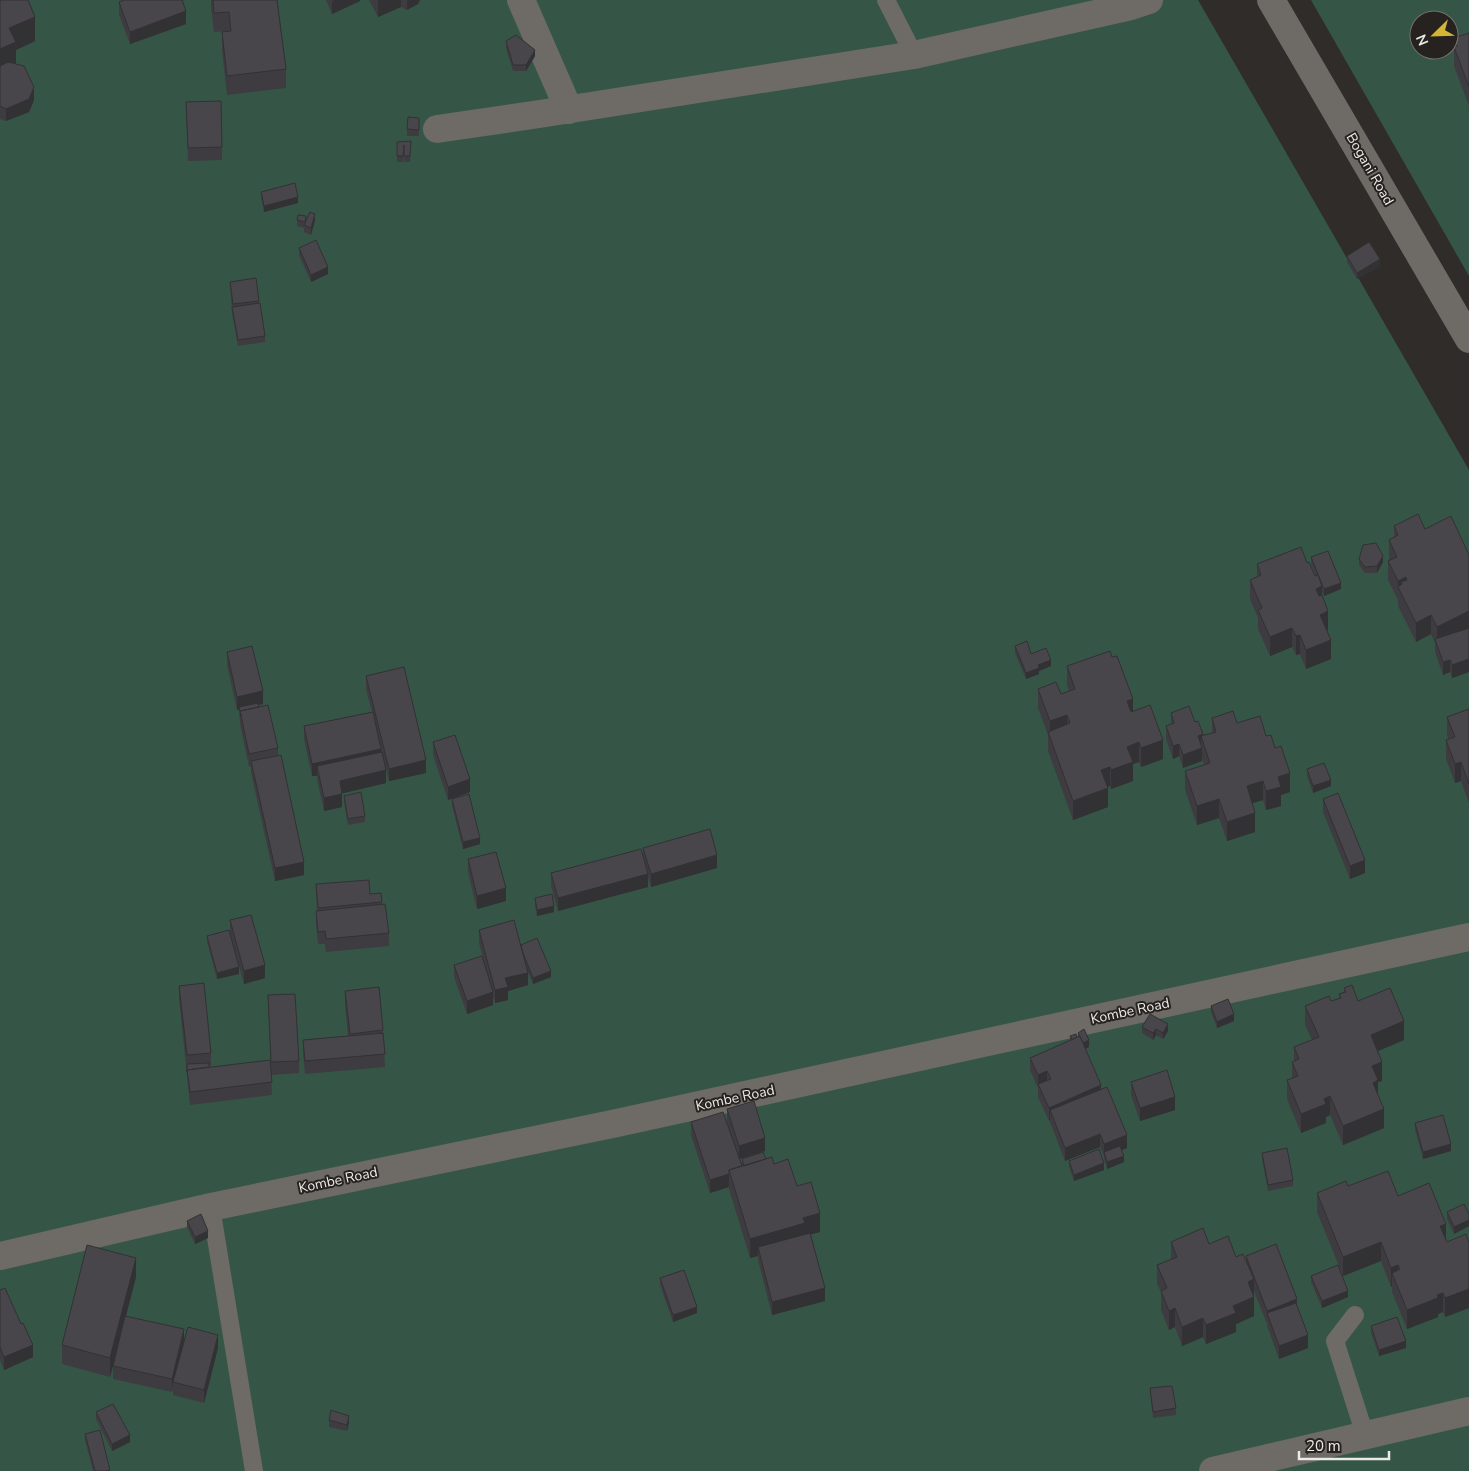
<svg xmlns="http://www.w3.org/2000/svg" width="1469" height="1471" viewBox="0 0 1469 1471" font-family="'Nunito Sans',sans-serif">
  <rect width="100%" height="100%" fill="#302c29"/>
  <path fill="#355647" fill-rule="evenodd" d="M0 0H1198L1469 470V1471H0Z
    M1311 0H1469V276ZM1419 20H1449V50H1419Z"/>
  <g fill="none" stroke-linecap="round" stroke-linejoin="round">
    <path stroke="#6e6a66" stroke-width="18" d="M886 0 914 55
      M211 1207 254 1471
      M1355 1315 1335 1341 1365 1435"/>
    <path stroke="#6e6a66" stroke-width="28" d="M521 0 569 110
      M1271 0 1469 339
      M437 129 546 113 914 55 1131 6 1149 0
      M0 1256 211 1207 617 1123 1469 937
      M1213 1471 1469 1411"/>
  </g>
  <path fill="#3e3c40" d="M0 0 35 41 16 50V64L34 100 29 112 6 121 0 119Z
    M124 0H184L182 1 186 24 130 44 119 15V2Z
    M211 0H277L286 69V88L227 95 222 51V32L229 31 214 32 211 7Z
    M326 0H360V1L332 14Z
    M369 0H420L418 4 407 10 401 7 378 17Z
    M1469 33V106L1454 66V38Z
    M506 41 535 56 526 71H513L506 48Z
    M186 102 222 147V160L188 161Z
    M419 118V136H407V129Z
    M411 141 410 162H404V152L403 162H397V142Z
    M261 192 298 203 264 212 261 198Z
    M297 220 306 221 315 220 311 235 304 232V228L297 226Z
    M299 248 328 274 311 282 299 255Z
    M1347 256 1380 266 1357 279 1347 262Z
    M230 282 259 301 265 336V342L238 346 232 313Z
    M1394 526 1425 529 1469 555V672L1452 678 1450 672 1443 675 1435 652V643L1431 634 1416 642 1398 606V600L1388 580V561L1389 560V540L1394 537Z
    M1311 557 1341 589 1324 596 1322 592V596L1328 630 1327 631 1331 659 1306 669 1300 654 1296 655 1292 647 1270 656 1258 629V618L1250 599V580L1257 577V564L1307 563 1315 576H1316L1311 564Z
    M1359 559 1383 562 1377 573H1365L1359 565Z
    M1015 646 1051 666 1039 671V674L1026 679 1015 653Z
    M227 652 263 704 258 705 278 748V755L304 875 275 881 251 773V766L249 767 240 724 239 709 237 710 227 665Z
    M1067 666 1133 711 1163 759 1141 767 1139 762 1133 764V781L1111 789 1110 786 1107 787 1108 807 1073 820 1048 751V735L1038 708V689L1061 694 1069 691 1067 685Z
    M366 676 426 773 389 781 384 762 386 783 342 793V807L324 811 317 779V776H312L304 739V726L372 712 366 689Z
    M1469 709V803L1461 781 1455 783 1446 759V740H1449L1447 736V717Z
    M1171 713 1195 722 1203 735 1212 733V718L1237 723 1266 736 1290 792 1281 795V806L1266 810 1263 800 1252 803 1255 832 1227 841 1219 818 1197 825 1185 790V771L1204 765 1202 759V761L1183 768 1179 756 1173 759 1166 739V726L1171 724Z
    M433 742 470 792 448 800 433 755Z
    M1307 769 1331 786 1313 793 1307 776Z
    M344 796 365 816V822L348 825 344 802Z
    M452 799 480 844 463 849 452 806Z
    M1323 799 1365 873 1350 879 1323 812Z
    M643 848 717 868 651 887 648 877V887L558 911 551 886V873L643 857Z
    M468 859 506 901 477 909 468 872Z
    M316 884 370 894 381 893 382 904 389 933V946L326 952 325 944H318L316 924V911H317Z
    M535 898 554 912 537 916 535 905Z
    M230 920 265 978 244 984 230 933 239 974 217 979 207 942V936L230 933Z
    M479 930 521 945 551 977 533 984 527 970 528 985 508 991V1000L495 1003 493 996V1005L467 1014 454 977V965L486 969 479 943Z
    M179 986 211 1053V1066H209V1067L271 1071 268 995 299 1061V1073L271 1075 272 1095 190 1105 179 998Z
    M1344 988 1404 1040 1378 1051 1382 1081 1378 1082V1096L1384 1128 1343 1145 1330 1115 1326 1117V1123L1301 1133 1287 1099V1080L1292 1078V1062H1294V1047L1312 1040 1305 1025V1006L1331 1001 1339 998V994L1344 992Z
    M345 991 383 1030 385 1067 305 1074 303 1053V1040L348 1036 345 1004Z
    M1211 1006 1234 1021 1217 1028 1211 1012Z
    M1142 1027 1168 1031 1163 1039 1156 1035 1153 1040 1142 1033Z
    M1078 1033 1089 1047 1085 1049 1101 1090 1127 1148 1122 1150 1124 1162 1107 1169 1104 1159V1156L1100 1147 1065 1161 1050 1122V1120L1049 1121 1038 1097V1088L1030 1070V1058L1070 1040V1036L1078 1037Z
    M1131 1082 1175 1110 1140 1121 1131 1095Z
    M727 1109 765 1151 739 1159 742 1166V1159H766L774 1164 797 1186 820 1232 811 1234 825 1301 772 1315 758 1260V1256L750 1258 729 1189V1187L710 1193 691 1135V1122L732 1138 727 1122Z
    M1415 1123 1451 1151 1423 1159 1415 1129Z
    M1262 1153 1293 1180V1186L1268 1191 1262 1159Z
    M1069 1161 1104 1170 1074 1181 1069 1167Z
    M1348 1186 1398 1196 1446 1238 1447 1242 1469 1243V1308L1445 1317 1443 1312 1438 1314V1317L1407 1329 1392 1292V1287H1391L1381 1261 1343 1276 1317 1212V1193Z
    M1447 1212 1469 1214V1226L1454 1234 1447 1219Z
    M187 1221 208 1238 195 1244 187 1227Z
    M1171 1242 1209 1244 1236 1257 1246 1259V1256L1297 1306 1308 1348 1279 1359 1267 1326V1324L1254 1291V1316L1236 1324V1332L1206 1344 1203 1337 1182 1346 1175 1327 1169 1330 1161 1310V1292L1157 1284V1265L1171 1260Z
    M1311 1276 1348 1297 1322 1308 1311 1282Z
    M136 1277 126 1316 184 1342 218 1348 204 1403 173 1395V1387L172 1392 113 1379V1366L115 1360 110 1377 62 1364V1345Z
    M660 1278 697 1313 673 1322 660 1285Z
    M0 1290 33 1357 4 1370 0 1360Z
    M1371 1326 1406 1348 1379 1356 1371 1333Z
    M1150 1388 1176 1408V1415L1153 1418Z
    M96 1412 130 1442 112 1451 96 1419Z
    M329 1420 349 1422 347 1431 329 1427Z
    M85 1434 110 1471H93L85 1440Z"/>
  <path fill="#323134" d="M335 0H360V1L332 14V1Z
    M378 0H401V7L378 17Z
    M407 0H420L418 4 407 10Z
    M186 11V24L130 44V32Z
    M35 17V41L16 50V67L0 74V49L9 28Z
    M535 50V56L526 71V65Z
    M34 87V100L29 112 6 121V109Z
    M298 197V203L264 212V206Z
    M315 214V220L311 235V228Z
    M1380 259V266L1357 279V273Z
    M328 267V274L311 282V275Z
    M1383 556V562L1377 573V566Z
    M1406 577V596L1401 582V593L1398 587V600V581Z
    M1341 583V589L1324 596V589Z
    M1322 586V605L1316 589Z
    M1328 611V630L1320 634V615Z
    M1469 611V630L1437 643V627Z
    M1431 615V634L1416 642V623Z
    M1292 628V647L1270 656V637Z
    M1300 635V654L1296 655V636Z
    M1331 640V659L1306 669V650Z
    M1469 659V672L1452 678V665Z
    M1051 660V666L1039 671V674L1026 679V673L1038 665Z
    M1450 660V672L1443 675V662Z
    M263 691V704L237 710V697Z
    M1133 699V718L1127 701Z
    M1067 715V734L1050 737V721Z
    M1203 734V743L1201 736V747L1198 736Z
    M1163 740V759L1141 767V748Z
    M1139 742V762L1133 764V781L1111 789V770L1127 747Z
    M1179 744V756L1173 759V746Z
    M1202 748V761L1183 768V755Z
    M381 749V762L317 766V776H312V764Z
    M426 760V773L389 781V769Z
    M1461 762V781L1455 783V764Z
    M1110 767V786L1101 789V770Z
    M386 770V783L340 794V781Z
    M1290 773V792L1281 795V806L1266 810V791L1278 777Z
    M470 779V792L448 800V787Z
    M1331 780V786L1313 793V786Z
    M1263 781V800L1247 805V786Z
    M1108 788V807L1073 820V801Z
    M342 794V807L324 811V798Z
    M1219 799V818L1197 825V806Z
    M1255 813V832L1227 841V822Z
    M480 838V844L463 849V842Z
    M717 855V868L651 887V874Z
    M1365 860V873L1350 879V866Z
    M304 862V875L275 881V868Z
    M648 874V887L558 911V898Z
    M506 888V901L477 909V896Z
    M554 906V912L537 916V910Z
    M265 965V978L244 984V971Z
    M239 967V974L217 979V973Z
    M551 971V977L533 984V978Z
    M528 973V985L508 991V1000L495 1003V990L505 978Z
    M493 992V1005L467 1014V1001Z
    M1234 1014V1021L1217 1028V1022Z
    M1404 1021V1040L1371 1054V1035Z
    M1168 1024V1031L1163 1039V1033Z
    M1156 1029V1035L1153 1040V1033Z
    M1089 1040V1047L1083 1050V1043Z
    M1382 1062V1081L1378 1082V1099L1373 1102 1372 1066Z
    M1047 1071V1084H1038V1088V1075Z
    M1101 1085V1098L1050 1110V1120L1049 1121V1108Z
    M1330 1096V1115L1326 1117V1123L1301 1133V1114L1324 1099Z
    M1175 1097V1110L1140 1121V1108Z
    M1384 1109V1128L1343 1145V1126Z
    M1100 1134V1147L1065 1161V1148Z
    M1127 1135V1148L1105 1156 1104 1153V1144Z
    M765 1138V1151L739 1159V1146Z
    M1451 1144V1151L1423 1159V1152Z
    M1124 1156V1162L1107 1169V1162Z
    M1104 1163V1170L1074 1181V1175Z
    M729 1174V1187L710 1193V1180Z
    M820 1213V1232L805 1236 758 1247V1256L750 1258V1239L803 1218Z
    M1469 1220V1226L1454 1234V1227Z
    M1446 1224V1243L1440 1226Z
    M208 1231V1238L195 1244V1237Z
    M1381 1242V1261L1343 1276V1257Z
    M136 1258V1277L110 1377V1358Z
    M1398 1265V1284L1392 1273V1287H1391V1268Z
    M1254 1279V1316L1236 1324V1332L1206 1344V1325L1233 1306 1248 1282Z
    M825 1288V1301L772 1315V1302Z
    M1469 1289V1308L1445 1317V1298Z
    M1348 1291V1297L1322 1308V1301Z
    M1443 1293V1312L1438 1314V1317L1407 1329V1310L1437 1295Z
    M1297 1299V1312L1267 1313V1324V1311Z
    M697 1307V1313L673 1322V1315Z
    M1175 1308V1327L1169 1330V1311Z
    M1203 1318V1337L1182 1346V1327Z
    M184 1329V1342L173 1382 172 1392V1379Z
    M218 1335V1348L204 1403V1390Z
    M1308 1335V1348L1279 1359V1346Z
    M1406 1341V1348L1379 1356V1350Z
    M33 1345V1357L4 1370V1357Z
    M349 1416V1422L347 1431V1425Z
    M130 1435V1442L112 1451V1444Z"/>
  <path fill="#48464b" stroke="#323134" d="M0 0H28L35 17 9 28 16 42 0 49Z
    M124 0H182L186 11 130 32 119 2Z
    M213 0H277L286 69 227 76 222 32 231 31 229 12 214 13Z
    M1469 33V87L1454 47 1457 46 1454 38Z
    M516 35 535 50 526 65H513L506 41Z
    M8 62 24 66 34 87 29 99 6 109 0 106V66Z
    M221 101 222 147 188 148 186 102Z
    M408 117 419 118V130L407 129Z
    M411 141 410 156H404V145L403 156H397V142Z
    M295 183 298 197 264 206 261 192Z
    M310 212 315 214 311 228 304 225Z
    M298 215 306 216 305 222 297 220Z
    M316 240 328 267 311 275 299 248Z
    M1369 242 1380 259 1357 273 1347 256Z
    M256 278 259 301 233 304 230 282Z
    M260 303 265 336 238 340 232 307Z
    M1418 514 1425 529 1451 516 1469 555V611L1437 627 1431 615 1416 623 1398 587 1402 584 1401 582 1407 580 1406 577 1398 581 1388 561 1397 557 1389 540 1398 535 1394 526Z
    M1376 543 1383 556 1377 566 1365 567 1359 559 1363 545Z
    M1301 547 1307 563 1309 562 1315 576 1318 575 1322 586 1316 589 1319 596 1322 595 1328 611 1320 615 1331 640 1306 650 1300 635 1296 636 1292 628 1270 637 1258 610 1262 608 1250 580 1261 575 1257 564Z
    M1328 551 1341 583 1324 589 1311 557Z
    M1469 628V659L1452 665 1450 660 1443 662 1435 639Z
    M1027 641 1031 654 1046 648 1051 660 1038 665 1039 668 1026 673 1015 646Z
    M252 646 263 691 237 697 227 652Z
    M1110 651 1112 657 1117 656 1133 699 1127 701 1131 712 1150 705 1163 740 1141 748 1139 742 1127 747 1133 762 1111 770 1110 767 1101 770 1108 788 1073 801 1048 732 1070 723 1067 715 1050 721 1038 689 1056 682 1061 694 1075 689 1067 666Z
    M404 667 426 760 389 769 366 676Z
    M258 703 259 707 240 711 241 716 239 707Z
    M268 705 278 748 249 754 240 711Z
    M1189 706 1195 722 1198 721 1203 734 1198 736 1202 748 1183 755 1179 744 1173 746 1166 726 1174 723 1171 713Z
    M1469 709V784L1461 762 1455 764 1446 740 1455 737 1447 717Z
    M1233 711 1237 723 1260 716 1266 736 1271 735 1275 748 1281 746 1290 773 1278 777 1281 787 1266 791 1263 781 1247 786 1255 813 1227 822 1219 799 1197 806 1185 771 1210 763 1201 736 1216 732 1212 718Z
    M373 712 381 749 312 764 304 726Z
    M455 735 470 779 448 787 433 742Z
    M382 752 386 770 340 781 342 794 324 798 317 766Z
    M281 755 304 862 275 868 251 761Z
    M1324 763 1331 780 1313 786 1307 769Z
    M361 792 365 816 348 819 344 796Z
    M1338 793 1365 860 1350 866 1323 799Z
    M469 794 480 838 463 842 452 799Z
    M710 829 717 855 651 874 643 848Z
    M641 849 648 874 558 898 551 873Z
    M496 852 506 888 477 896 468 859Z
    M369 880 370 894 381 893 382 902 318 908 316 884Z
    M552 894 554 906 537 910 535 898Z
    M385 904 389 933 326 939 325 931 318 932 316 911Z
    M251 915 265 965 244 971 230 920Z
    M514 920 528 973 505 978 508 987 495 990 479 930Z
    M229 930 239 967 217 973 207 936Z
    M537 938 551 971 533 978 523 953 521 945Z
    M482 956 493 992 467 1001 454 965Z
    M204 983 211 1053 187 1055 179 986Z
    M1352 985 1358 1001 1390 988 1404 1021 1371 1035 1382 1062 1372 1066 1378 1080 1373 1083 1384 1109 1343 1126 1330 1096 1324 1099 1326 1104 1301 1114 1287 1080 1298 1076 1292 1062 1299 1059 1294 1047 1319 1037 1305 1006 1329 996 1331 1001 1341 998 1339 994 1346 992 1344 988Z
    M379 987 383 1030 350 1034 345 991Z
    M295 994 299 1061 271 1062 268 995Z
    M1228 999 1234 1014 1217 1022 1211 1006Z
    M1150 1014 1168 1024 1163 1033 1156 1029 1153 1033 1142 1027Z
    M1084 1029 1089 1040 1083 1043 1078 1033Z
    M383 1033 385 1054 305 1061 303 1040Z
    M1076 1034 1077 1037 1072 1040 1070 1036Z
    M1080 1036 1101 1085 1049 1108 1038 1084 1051 1079 1047 1071 1038 1075 1030 1058Z
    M270 1060 272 1082 190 1092 187 1070Z
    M209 1063V1067L187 1070V1072V1064Z
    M1167 1070 1175 1097 1140 1108 1131 1082Z
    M1107 1087 1127 1135 1104 1144 1100 1134 1065 1148 1050 1110Z
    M754 1101 765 1138 739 1146 727 1109Z
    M723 1112 742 1166 729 1170V1174L710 1180 691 1122Z
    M1443 1115 1451 1144 1423 1152 1415 1123Z
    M1120 1146 1124 1156 1107 1162 1104 1152Z
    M1287 1148 1293 1180 1268 1185 1262 1153Z
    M1099 1149 1104 1163 1074 1175 1069 1161Z
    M763 1152 766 1159 744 1166 742 1159Z
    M772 1157 774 1164 788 1159 797 1186 811 1182 820 1213 803 1218 805 1223 750 1239 729 1170Z
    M1388 1171 1398 1196 1429 1183 1446 1224 1440 1226 1447 1242 1466 1234 1469 1243V1289L1445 1298 1443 1293 1437 1295 1438 1298 1407 1310 1392 1273 1400 1269 1398 1265 1391 1268 1381 1242 1343 1257 1317 1193 1346 1181 1348 1186Z
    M1464 1204 1469 1214V1220L1454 1227 1447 1212Z
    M201 1214 208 1231 195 1237 187 1221Z
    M1203 1228 1209 1244 1228 1236 1236 1257 1243 1254 1254 1279 1248 1282 1254 1297 1233 1306 1236 1313 1206 1325 1203 1318 1182 1327 1175 1308 1169 1311 1161 1291 1167 1288 1157 1265 1177 1257 1171 1242Z
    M810 1233 825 1288 772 1302 758 1247Z
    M1276 1244 1297 1299 1267 1311 1246 1256Z
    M87 1245 136 1258 110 1358 62 1345Z
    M1338 1265 1348 1291 1322 1301 1311 1276Z
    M684 1270 697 1307 673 1315 660 1278Z
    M5 1288 21 1324 23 1323 33 1345 4 1357 0 1347V1290Z
    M1296 1303 1308 1335 1279 1346 1267 1313Z
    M125 1316 184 1329 172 1379 113 1366Z
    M1397 1317 1406 1341 1379 1350 1371 1326Z
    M188 1327 218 1335 204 1390 173 1382Z
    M1172 1386 1176 1408 1153 1412 1150 1388Z
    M113 1404 130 1435 112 1444 96 1412Z
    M331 1410 349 1416 347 1425 329 1420Z
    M100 1430 110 1470 106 1471H95L85 1434Z"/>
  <g text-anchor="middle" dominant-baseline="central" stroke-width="4" stroke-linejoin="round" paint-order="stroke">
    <g font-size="14" fill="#eceae7" stroke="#26221f">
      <text transform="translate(1370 169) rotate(60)">Bogani Road</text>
      <text transform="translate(1130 1011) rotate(-12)">Kombe Road</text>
      <text transform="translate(735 1098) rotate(-12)">Kombe Road</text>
      <text transform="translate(338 1180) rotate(-12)">Kombe Road</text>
    </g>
  </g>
  <g transform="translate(1434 35) rotate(247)"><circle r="24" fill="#26221f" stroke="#75726f"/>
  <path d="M0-4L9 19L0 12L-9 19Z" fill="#d5b534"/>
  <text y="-8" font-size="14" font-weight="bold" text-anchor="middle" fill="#eceae7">N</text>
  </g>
  <path d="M1299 1451v8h90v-8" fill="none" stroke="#eceae7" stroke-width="2.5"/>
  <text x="1306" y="1451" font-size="15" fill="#eceae7" stroke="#26221f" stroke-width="4" paint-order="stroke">20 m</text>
</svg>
